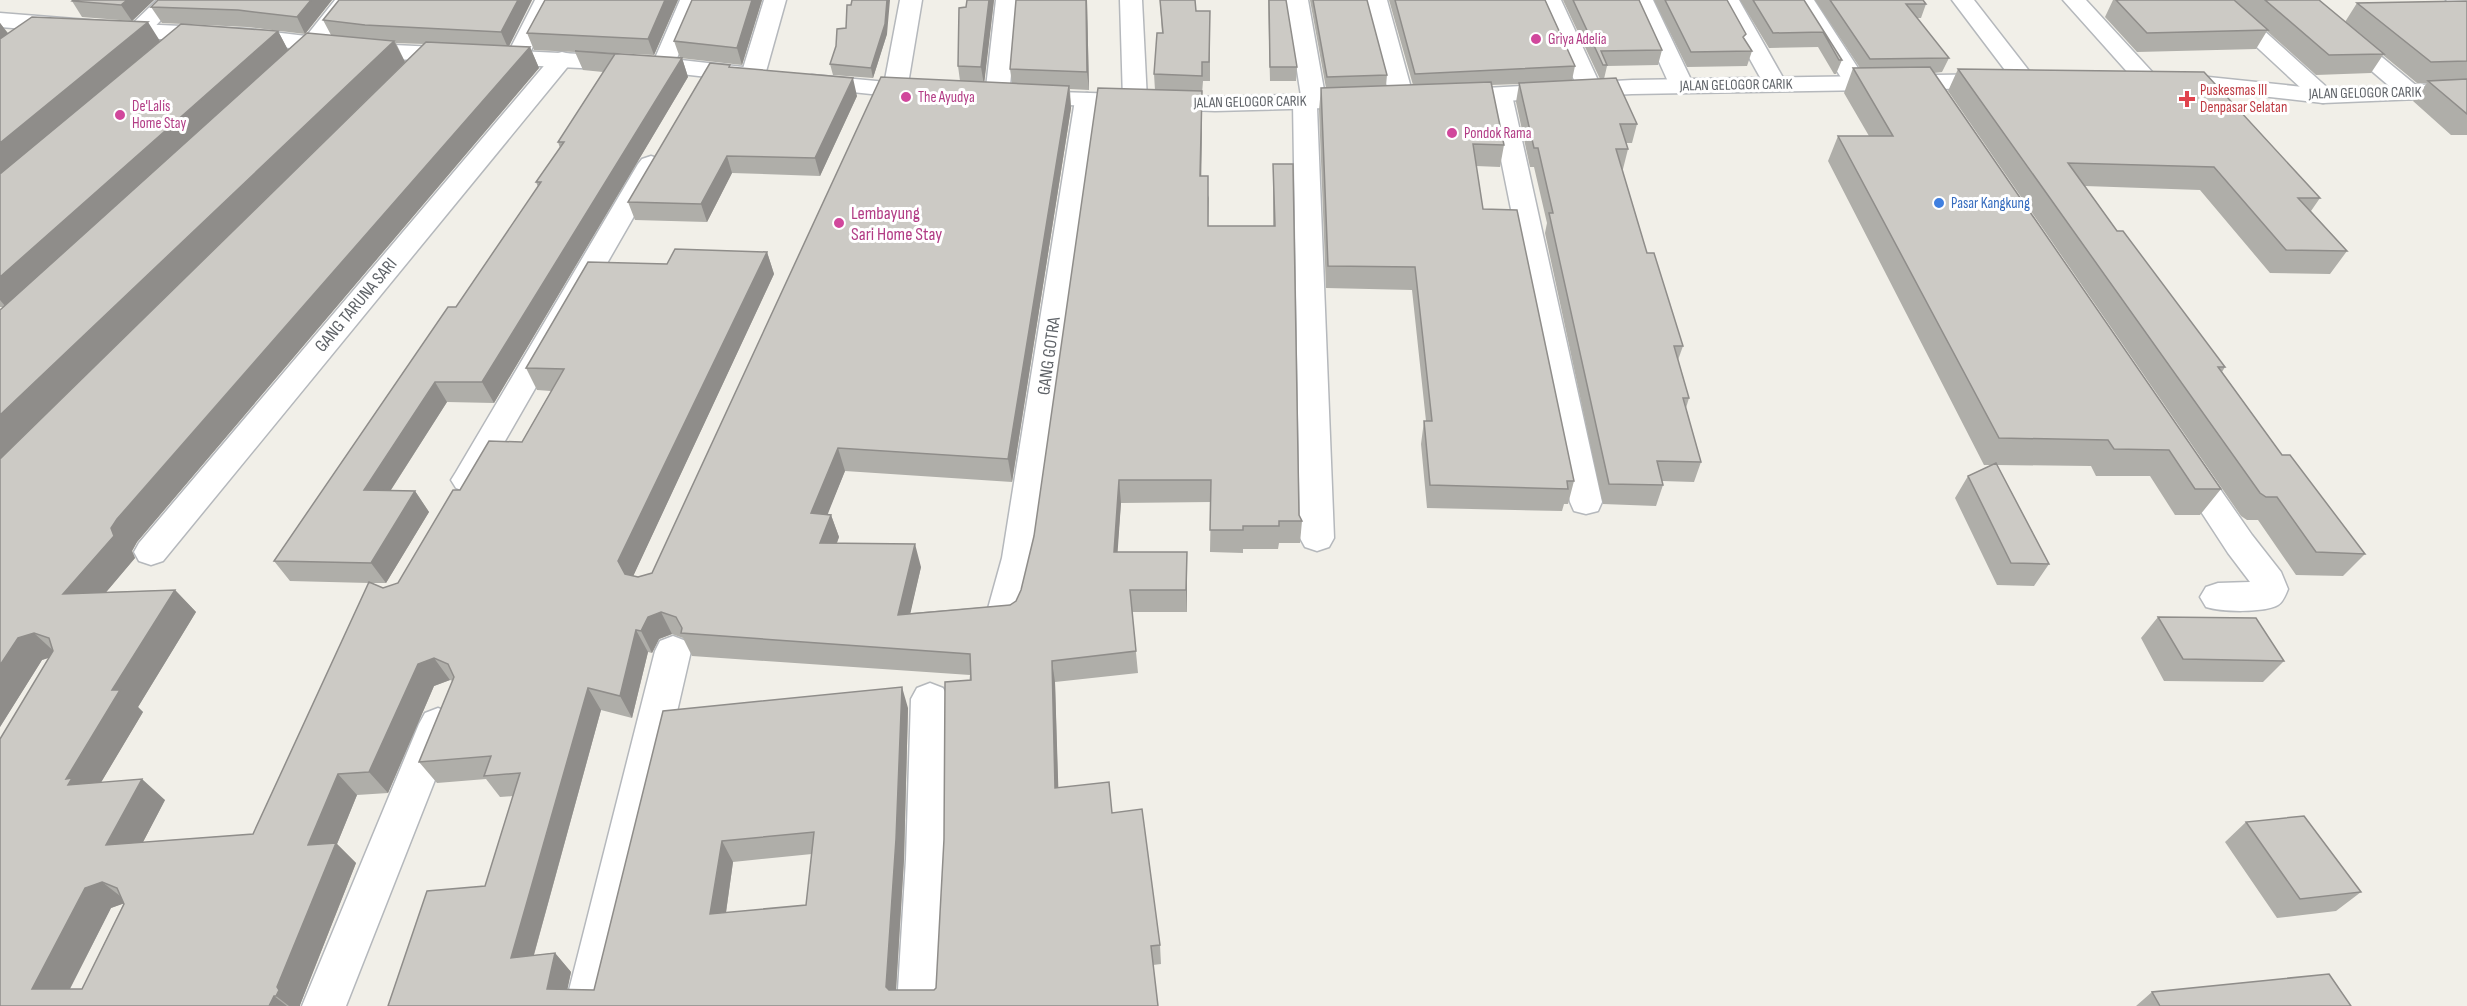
<svg xmlns="http://www.w3.org/2000/svg" width="2467" height="1006" viewBox="0 0 2467 1006" font-family="'Sofia Sans Condensed',sans-serif">
  <rect width="100%" height="100%" fill="#f1efe8"/>
  <g fill="none" stroke-linecap="round" stroke-linejoin="round">
    <g stroke="#b5b8bc" stroke-width="3">
      <path id="minor" d="M157 0H180L146 36 138 38 130 36 127 31 130 26Z
        M335 0H357C345 18 313 64 294 71 289 73 285 72 280 71L277 66 304 39Z
        M535 0H557L525 62 517 64 509 62 506 57Z
        M680 0H702L674 65 671 70 663 72 655 70 652 65Z
        M764 0H786L765 75 761 80 753 82 745 80 741 75Z
        M900 0H922L907 90 903 95 895 97 887 95 883 90Z
        M996 0H1018L1009 96 1005 101 997 103 989 101 985 96Z
        M1120 0H1142L1147 100 1143 105 1135 107 1127 105 1123 100Z
        M1286 0H1308L1326 101 1322 106 1317 107 1334 538 1329 547 1317 551 1305 547 1300 538 1293 102 1297 97 1301 96Z
        M1365 0H1387L1414 99 1410 104 1402 106 1394 104 1390 99Z
        M1539 0H1561L1602 89 1598 94 1590 96 1582 94 1578 89Z
        M1631 0H1653L1694 86 1690 91 1682 93 1674 91 1670 86Z
        M1717 0H1739L1786 83 1782 88 1774 90 1766 88Z
        M1792 0H1814L1867 82 1863 87 1855 89 1847 87Z
        M1952 0H1974L2037 81 2033 86 2025 88 2017 86Z
        M2063 0H2086L2155 75 2159 80 2155 85 2147 87 2139 85Z
        M2206 0H2230L2331 91 2335 96 2331 101 2323 103 2315 101Z
        M2289 0H2313L2418 87 2422 92 2418 97 2410 99 2402 97Z
        M2446 0H2467V13L2459 12Z
        M562 52 570 54 573 59 570 64 163 561 151 565 139 561 134 552 139 543 554 54Z
        M1500 88 1508 90 1512 95 1602 502 1598 511 1586 514 1574 511 1570 502 1488 95 1492 90Z
        M1087 93 1095 95 1099 100 1036 558 1023 612 1018 622 1005 626 992 622 987 612 1002 558 1075 100 1079 95Z
        M651 156 660 159 664 164 478 488 467 492 456 488 451 480 456 472 638 164 642 159Z
        M2186 453 2197 456 2252 535 2281 572 2288 589C2286 594 2283 602 2278 605 2264 613 2221 612 2206 607L2200 597 2206 587 2218 583 2250 582 2228 553 2170 464 2175 456Z
        M673 636 686 641 691 651 609 1006H565L655 651 660 641Z
        M930 683 943 688 949 699 948 859 941 1006H897L906 859 911 699 917 688Z
        M438 708 451 713 457 724 346 1006H302L419 724 425 713Z"/>
    </g>
    <g stroke="#b5b8bc" stroke-width="3">
      <path id="tertiary" d="M0 13 138 24 247 29 373 44 663 58 752 68 760 70 764 75 760 80 752 82 663 72 373 58 247 43 138 38 0 27Z
        M2170 73 2323 89 2467 83V97L2323 103 2162 85 2158 80 2162 75Z
        M1998 74 2006 76 2010 81 2006 86 1998 88 1632 94 1450 104 1442 102 1438 97 1442 92 1450 90 1632 80Z
        M812 75 919 85 927 87 931 92 927 97 919 99 804 87 800 82 804 77Z
        M1027 91 1215 97 1365 93 1373 95 1377 100 1373 105 1365 107 1215 111 1019 103 1015 98 1019 93Z"/>
    </g>
    <use href="#minor" fill="#fff" fill-rule="evenodd"/>
    <use href="#tertiary" fill="#fff" fill-rule="evenodd"/>
  </g>
  <path fill="#afaea9" fill-rule="evenodd" d="M73 0H154L132 21 82 17 72 1Z
    M332 0 305 34 247 27 162 23 151 7Z
    M532 0 509 46 530 47 539 68 137 542 132 551 135 558 106 592 175 590 196 612 138 707 143 712 101 782 165 800 143 842 253 834 369 583 290 581 274 561 456 307 538 187 536 182 560 148 558 142 603 72 583 70 575 52 534 50 527 33 545 0H678L654 55 593 52 682 58 688 77 494 403 447 402 391 490 415 491 429 512 386 583H372L383 588 398 583 460 490 522 442 551 391 537 390 526 368 667 264 767 252 774 274 633 576 638 577 652 573 960 81 958 66 966 7 994 0 984 82 1012 83 1010 69 1087 0 1089 90 1070 89 1071 108 1012 482 845 471 827 514 831 515 839 537 837 543 921 567 910 613 1010 605 1016 601 1021 590 1155 90 1154 74 1162 33 1160 0H1195L1196 11H1210V81H1203L1202 94 1201 176 1209 198 1208 226H1273V164L1299 515 1302 521 1300 543H1279L1278 549H1243V553L1210 552 1211 502 1121 503 1117 552H1187V612H1132L1138 673 1055 682 1058 788 1112 813 1160 945 1161 964 1153 965 1158 1006H388L485 886 513 796 500 797 486 779 437 783 419 762 453 681 450 680 434 686 388 793 357 795 337 844 356 863 300 1005V1006H0L50 657 42 660 0 727V310L3 307H0V23L8 33 160 41 107 85 278 31 288 50 331 35 323 20ZM396 43 424 44 85 376 405 62ZM672 634 683 638 692 656 970 675 936 988 934 990H896L904 859 908 708 663 711 594 990 567 989 571 972 555 953 534 955 601 710 632 718 648 652 652 653 659 639ZM812 854 806 905 726 913 733 862ZM124 903 82 989H70L111 908Z
    M692 0H762L742 65 680 58 674 41Z
    M1268 0H1286L1297 67 1296 81H1270Z
    M1310 0H1367L1387 75 1386 86 1413 85 1389 0H1545L1575 66 1572 80 1600 79 1563 0H1639L1662 50 1658 65 1607 66 1604 79 1637 124 1632 143H1626L1628 149 1623 169H1622L1647 253 1683 346 1678 360 1689 398 1686 408 1701 462 1694 482 1662 481 1663 485 1656 506 1603 504 1545 233 1547 223 1534 167H1530L1516 102 1519 84 1491 85 1504 145 1500 167 1476 166 1483 209 1574 481 1568 504H1564L1562 511 1427 508 1421 444 1424 421H1426L1412 290 1326 288 1319 110 1321 88H1326Z
    M1654 0H1727L1744 39 1752 51 1747 66 1687 67Z
    M1740 0H1803L1842 60 1836 74H1834L1818 47 1769 48Z
    M1815 0H1923L1926 4 1921 18H1917L1949 58 1942 72 1934 73 2221 489 2200 515H2175L2150 476H2096L2091 466 1997 465 2049 564 2034 586 1997 585 1955 498 1968 476 1991 465H1984L1828 161 1838 136H1869L1844 93 1853 68H1860Z
    M2113 0H2319L2345 22 2357 3 2467 1V135H2451L2413 101 2427 83H2417L2383 55 2371 73 2316 75 2267 31 2256 49 2137 52 2105 17Z
    M851 5 887 34 873 78 833 75 830 64 846 28Z
    M730 65V67L857 96 820 176 732 173 707 222 635 220 628 202Z
    M1958 69 2320 198 2311 211 2347 251 2330 274 2270 273 2200 190 2085 186 2117 231 2225 367 2222 372 2282 455 2365 554 2343 576 2296 575 2258 520H2247L2241 516 1948 91Z
    M2158 617 2284 661 2263 682 2164 681 2141 638Z
    M2246 822 2361 892 2336 911 2277 918 2225 842Z
    M2152 992 2351 1006H2136Z"/>
  <path fill="#8f8d8a" d="M127 0H154L132 21 121 5Z
    M311 0H332L305 34 297 17Z
    M518 0H532L508 48 501 32Z
    M665 0H678L654 55 648 39Z
    M752 0H762L742 65 737 48Z
    M887 0H890L887 34 873 78 871 68Z
    M989 0H994L984 85 981 67Z
    M1086 0H1087L1089 90 1087 72Z
    M148 22 160 41 0 175V143Z
    M0 23 9 35 0 42Z
    M278 31 288 50 6 307 0 300V277Z
    M394 41 405 62 0 459V415Z
    M530 47 539 68 137 542 132 551 135 558 86 616 63 594 111 528 117 519Z
    M682 58 688 77 494 403 482 382Z
    M853 78 857 96 820 176 815 158Z
    M1069 86 1071 108 1012 482 1008 459Z
    M1202 91V113L1201 198 1200 176Z
    M727 156 732 173 707 222 701 204Z
    M767 252 774 274 630 583 618 561Z
    M435 382 447 402 378 510 364 490Z
    M838 448 845 471 819 536 811 513Z
    M1119 480 1121 503 1116 575 1114 552Z
    M415 491 429 512 386 583 371 563Z
    M831 515 839 537 828 565 820 543Z
    M915 544 921 567 905 637 898 615Z
    M1187 552V612L1186 590Z
    M175 590 196 612 138 707 143 712 93 796 68 785 66 779 112 690Z
    M661 612 672 634 659 639 652 653 641 631 648 617Z
    M636 630 648 652 632 718 620 696Z
    M34 633 58 655 42 660 0 727V665L18 638Z
    M434 658 450 680 434 686 388 793 369 772 418 664Z
    M1052 661 1055 682 1059 809 1055 788Z
    M902 687 908 708 904 859 895 1006 886 987Z
    M588 688 601 710 528 976 511 958Z
    M338 774 357 795 337 844 356 863 300 1005V1006H289L276 996 277 987 308 845Z
    M142 779 165 800 131 865 106 845Z
    M722 841 733 862 723 933 710 914Z
    M102 882 128 902 111 908 61 1006 32 989 85 888Z
    M555 953 571 972 564 1006 547 989Z
    M274 996 287 1006H269Z"/>
  <path fill="#cccac5" stroke="#8f8d8a" stroke-width="1.5" fill-rule="evenodd" d="M73 0H127L121 5 72 1Z
    M158 0H311L297 17 238 10 151 7Z
    M339 0H518L501 32 365 25 323 20Z
    M545 0H665L648 39 527 33Z
    M692 0H752L737 48 674 41Z
    M852 0H887L885 24 871 68 830 64 836 46 837 29 846 28 847 5H851Z
    M967 0H989L981 67 958 66 959 8 966 7Z
    M1016 0H1086L1087 72 1010 69Z
    M1160 0H1195L1196 11H1210L1209 62H1202V76L1154 74 1157 33H1163Z
    M1269 0H1286L1297 67H1270Z
    M1313 0H1367L1387 75 1327 77Z
    M1395 0H1545L1575 66 1415 74Z
    M1573 0H1639L1662 50 1601 51 1607 65H1603Z
    M1665 0H1727L1746 34 1743 37 1752 51 1691 52Z
    M1753 0H1804L1842 60H1839L1823 32 1773 33Z
    M1830 0H1923L1926 4H1906L1949 58 1870 59Z
    M2116 0H2234L2268 30 2147 33Z
    M2265 0H2319L2384 54 2329 55Z
    M2467 1V61L2431 62 2357 3Z
    M32 17 148 22 0 143V39Z
    M181 24 278 31 0 277V174Z
    M307 33 394 41 0 415V310Z
    M426 42 530 47 117 519 111 528 114 536 63 594 175 590 112 690H120L66 779 72 778 68 785 142 779 106 845 253 834 369 582 383 588 398 583 453 490H460L489 441 522 442 564 369 526 368 588 262 667 264 675 249 767 252 618 561 625 574 638 577 652 573 881 77 1069 86 1008 459 838 448 811 513 831 515 820 543 915 544 898 615 1010 605 1016 601 1021 590 1034 536 1098 88 1202 91 1200 176H1208V226H1275L1273 164H1293L1299 515 1302 521H1279V526H1243V530H1210L1211 480H1119L1114 552H1187L1186 590H1130L1136 651 1052 661 1055 788 1109 782 1112 813 1142 809 1160 945 1151 946 1158 1006H388L427 891 485 886 520 773 484 776 491 756 419 762 454 677 448 664 434 658 418 664 369 772 338 774 308 845 336 843 277 987 279 990 276 996H274L269 1006H0V739L53 651 49 638 34 633 18 638 0 665V459ZM661 612 676 617 682 628 681 633 970 654 971 680 945 682 944 839 936 988 934 990H889L886 987 896 839 902 687 663 711 594 990 547 989 555 953 511 958 588 688 620 696 636 630 641 631 648 617ZM814 832 806 905 710 914 722 841ZM102 882 117 888 124 904 82 989H32L85 888Z
    M575 51 682 58 482 382H435L364 490 415 491 371 563 274 561 448 307H456L541 182H536L564 142H558L615 54Z
    M710 63 730 65 729 67 853 78 815 158 727 156 701 204 628 202Z
    M1930 67 2221 489H2195L2169 450 2114 449 2108 440 1999 438 1838 136H1893L1853 68Z
    M1958 69 2204 72 2320 198H2298L2347 251 2286 250 2214 167 2068 163 2117 231H2123L2225 367H2218L2282 455H2290L2365 554 2316 552 2277 497H2266L2260 493Z
    M1616 78 1637 124H1620L1628 149H1616L1647 253H1654L1683 346H1674L1689 398H1683L1701 462 1657 461 1663 485 1609 484 1549 213H1553L1538 148H1534L1519 83Z
    M2467 79V114L2428 81Z
    M1491 82 1504 145 1473 144 1483 209 1517 210 1574 481H1567L1568 489 1430 485 1424 421H1432L1415 267 1328 266 1321 88Z
    M1996 463 2049 564 2011 563 1968 476Z
    M2158 617 2256 618 2284 661 2183 659Z
    M2304 816 2361 892 2300 899 2246 822Z
    M2329 974 2351 1006H2160L2152 992Z"/>
  <g fill="#d1479c" stroke="#fff" stroke-width="2">
    <circle cx="1536" cy="39" r="6"/>
    <circle cx="906" cy="97" r="6"/>
    <circle cx="120" cy="115" r="6"/>
    <circle cx="1452" cy="133" r="6"/>
    <circle cx="839" cy="223" r="6"/>
  </g>
  <path fill="#e0444e" stroke="#fff" stroke-width="2" d="M2184 90h6v6h6v6h-6v6h-6v-6h-6v-6h6z"/>
  <circle fill="#3f7fe0" stroke="#fff" stroke-width="2" cx="1939" cy="203" r="6"/>
  <g text-anchor="middle" dominant-baseline="central" stroke-width="6" stroke-linejoin="round" paint-order="stroke">
    <g font-size="15" fill="#b23c85" stroke="#fff" text-anchor="start">
      <text x="1548" y="39">Griya Adelia</text>
      <text x="918" y="97">The Ayudya</text>
      <text x="132" y="106">De'Lalis<tspan x="132" dy="17">Home Stay</tspan></text>
      <text x="1464" y="133">Pondok Rama</text>
    </g>
    <g font-size="15" fill="#5f6368" stroke="#fff">
      <text transform="translate(1736 85) rotate(-1)">JALAN GELOGOR CARIK</text>
      <text transform="translate(2365 93) rotate(-1)">JALAN GELOGOR CARIK</text>
      <text transform="translate(1250 102) rotate(-1)">JALAN GELOGOR CARIK</text>
    </g>
    <g font-size="15" fill="#be3a42" stroke="#fff" text-anchor="start">
      <text x="2200" y="90">Puskesmas III<tspan x="2200" dy="17">Denpasar Selatan</tspan></text>
    </g>
    <g font-size="15" fill="#366cbe" stroke="#fff" text-anchor="start">
      <text x="1951" y="203">Pasar Kangkung</text>
    </g>
    <g font-size="18" fill="#b23c85" stroke="#fff" text-anchor="start">
      <text x="851" y="213">Lembayung<tspan x="851" dy="21">Sari Home Stay</tspan></text>
    </g>
    <g font-size="18" fill="#5f6368" stroke="#fff">
      <text transform="translate(356 305) rotate(-50)">GANG TARUNA SARI</text>
      <text transform="translate(1049 356) rotate(-82)">GANG GOTRA</text>
    </g>
  </g>
</svg>
